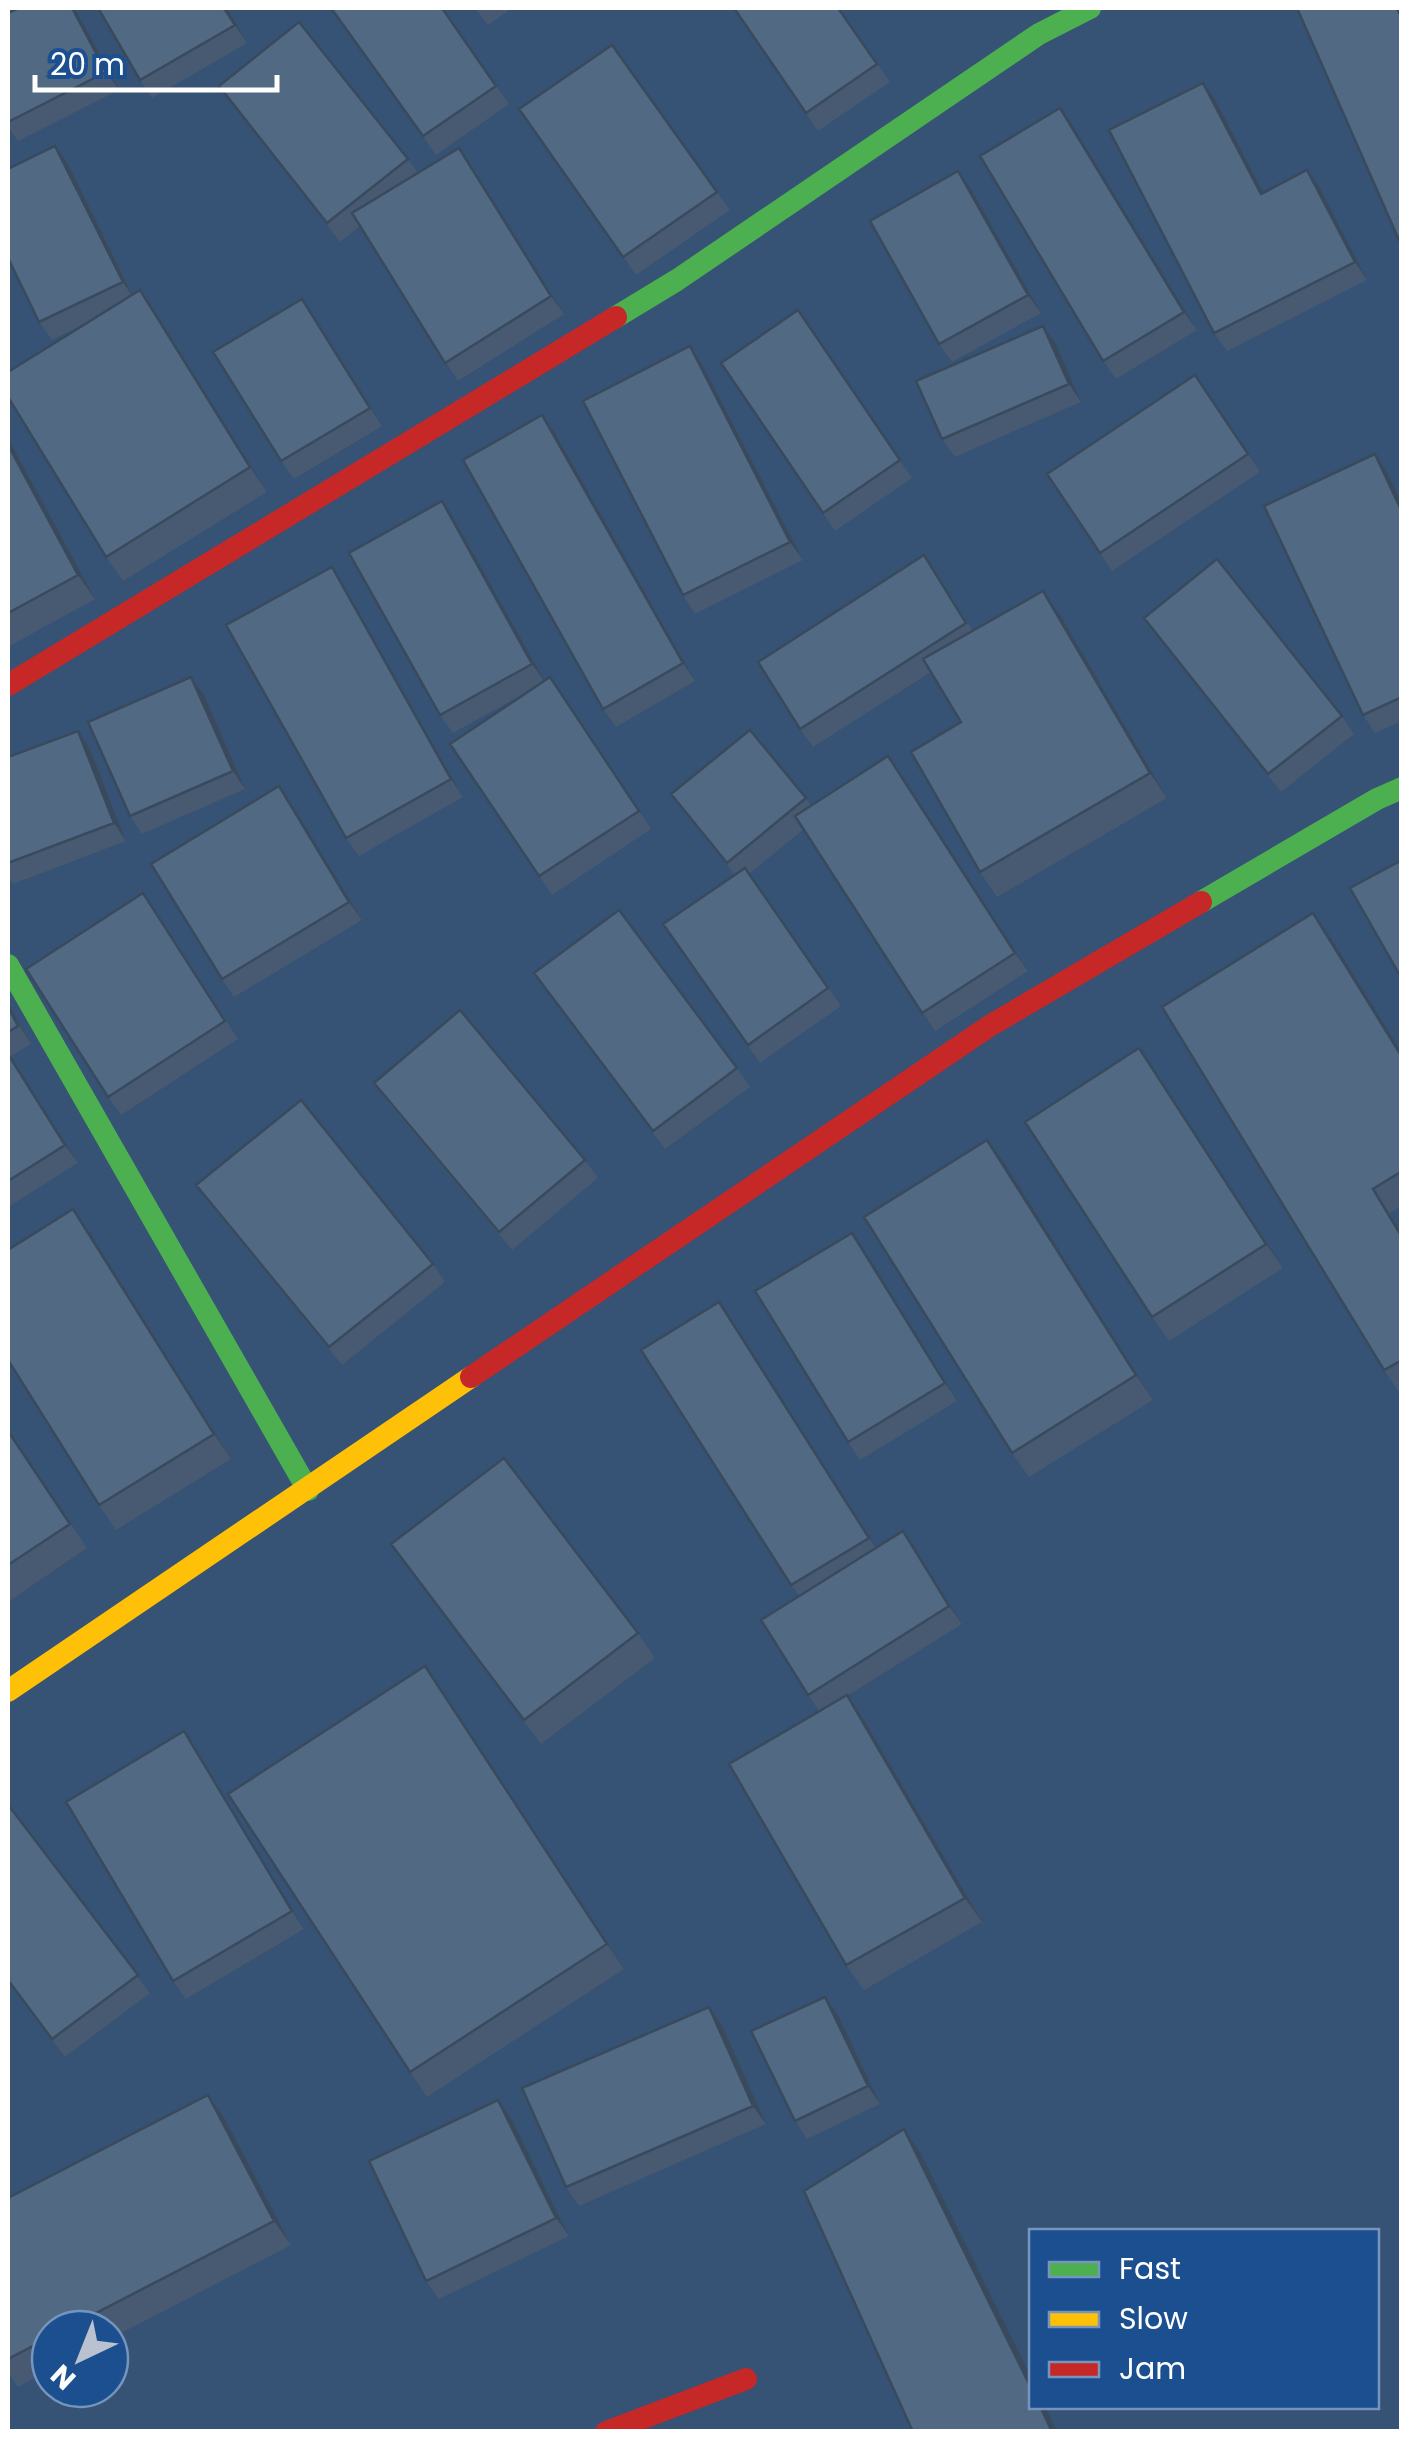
<svg xmlns="http://www.w3.org/2000/svg" width="1409" height="2439" viewBox="0 0 1409 2439" font-family="Poppins,sans-serif">
  <rect width="100%" height="100%" fill="#365274"/>
  <g fill="none" stroke-linecap="round" stroke-linejoin="round">
    <path stroke="#4caf50" stroke-width="22" d="M616 317 677 280 1039 34 1090 8
      M1201 902 1377 799 1402 788
      M8 965 308 1490"/>
    <path stroke="#ffc107" stroke-width="22" d="M8 1691 471 1377"/>
    <path stroke="#c62828" stroke-width="22" d="M8 685 616 317
      M471 1377 991 1025 1201 902
      M606 2432 746 2379"/>
  </g>
  <path fill="#475a72" d="M19 8H75L119 90 18 141 8 127V13Z
    M227 8 247 43 152 98 140 80Z
    M331 8H442L509 104 436 155Z
    M475 8H512L488 25Z
    M734 8H839L890 82 818 131Z
    M612 45 730 210 636 275 519 109Z
    M219 86 408 159 418 173 459 148 564 314 458 381 360 226 340 242Z
    M1216 101 1263 193 1320 188 1367 280 1227 351 1214 333Z
    M1060 108 1073 126 1197 330 1116 379 1103 361Z
    M68 164 133 295 140 290 157 315 267 492 123 581 106 557 83 325 52 340 39 322Z
    M971 189 1041 313 952 362 939 344Z
    M798 310 912 478 835 531 721 363Z
    M314 317 382 426 294 479 281 461Z
    M1043 326 1056 344 1081 402 955 457 942 439Z
    M702 364 803 560 695 614 683 595Z
    M1195 375 1260 472 1112 571 1047 474Z
    M555 433 695 681 616 727 603 709Z
    M8 438 95 599 8 647Z
    M1387 472 1402 503V721L1375 733 1363 715Z
    M454 519 544 681 550 677 651 829 552 895 450 744 529 691 453 733 440 715Z
    M924 555 973 631 1043 591 1060 615 1167 798 997 897 980 872 961 722 931 672 813 747 800 729Z
    M344 586 463 797 359 856 346 838Z
    M1144 618 1342 716 1354 734 1281 792Z
    M191 677 204 695 245 789 142 834 130 816Z
    M90 749 126 841 13 884 8 877V757Z
    M888 756 1028 971 935 1031 804 829 749 874 841 1006 760 1063 663 924 735 875 684 812 671 794 806 798 811 806Z
    M279 786 362 920 234 997 222 979Z
    M156 911 238 1039 121 1115 108 1097Z
    M1331 938 1402 1053V1206L1390 1213 1402 1233 1401 1395 1384 1370Z
    M547 991 737 1068 750 1087 665 1149Z
    M8 1003 31 1044 9 1057 78 1163 8 1207Z
    M1156 1073 1283 1268 1169 1341 1152 1317Z
    M374 1083 585 1160 598 1178 512 1250 387 1101Z
    M1005 1164 1153 1400 1029 1477 1012 1453Z
    M196 1185 433 1264 445 1282 342 1365 209 1203Z
    M90 1233 231 1459 116 1530 99 1505Z
    M865 1251 957 1401 860 1460 848 1442Z
    M732 1320 876 1548 915 1549 962 1624 847 1696 864 1720 982 1922 864 1990 846 1965 819 1711 808 1695 799 1596 791 1585Z
    M8 1430 87 1548 8 1602Z
    M391 1544 638 1633 655 1658 541 1744Z
    M425 1666 624 1969 427 2097 410 2072Z
    M196 1750 304 1929 186 1999 173 1981Z
    M8 1807 150 1993 65 2057 8 1981Z
    M825 1997 838 2015 880 2104 807 2139 795 2121Z
    M709 2007 722 2025 766 2124 579 2206 566 2187Z
    M208 2095 225 2119 291 2245 110 2339V2329H50V2370L18 2387 8 2373V2198Z
    M511 2118 569 2236 439 2299 426 2281Z"/>
  <path fill="#394a5c" d="M72 8H75L119 90 106 72Z
    M224 8H227L247 43 235 25Z
    M1203 83 1216 101 1273 212 1261 194Z
    M1060 108 1073 126 1197 330 1184 312Z
    M55 146 68 164 135 300 123 282Z
    M459 148 471 166 564 314 551 296Z
    M1307 170 1320 188 1367 280 1355 262Z
    M958 171 971 189 1041 313 1028 295Z
    M140 290 157 315 267 492 250 467Z
    M302 299 314 317 382 426 370 408Z
    M1043 326 1056 344 1081 402 1069 384Z
    M690 346 702 364 803 560 790 542Z
    M542 415 555 433 695 681 683 663Z
    M8 438 95 599 78 575 8 445Z
    M1375 454 1387 472 1402 503V512Z
    M442 501 454 519 545 682 532 664Z
    M332 567 344 586 463 797 451 779Z
    M1043 591 1060 615 1167 798 1150 773Z
    M191 677 204 695 245 789 233 771Z
    M78 731 90 749 126 841 114 823Z
    M888 756 901 774 1028 971 1015 953Z
    M279 786 292 805 362 920 349 902Z
    M1313 913 1331 938 1402 1053V1057Z
    M8 1003 31 1044 8 1007Z
    M1139 1048 1156 1073 1283 1268 1266 1244Z
    M8 1054 18 1069 78 1163 65 1145Z
    M987 1140 1005 1164 1153 1400 1136 1375Z
    M1373 1189 1402 1233V1237Z
    M73 1209 90 1233 231 1459 214 1434Z
    M852 1233 865 1251 957 1401 945 1383Z
    M719 1302 732 1320 881 1556 869 1538Z
    M903 1531 915 1549 962 1624 949 1606Z
    M425 1666 442 1690 624 1969 607 1944Z
    M847 1695 864 1720 982 1922 965 1898Z
    M184 1731 196 1750 304 1929 292 1911Z
    M825 1997 838 2015 880 2104 868 2086Z
    M709 2007 722 2025 766 2124 753 2106Z
    M208 2095 225 2119 291 2245 274 2221Z
    M498 2100 511 2118 569 2236 556 2218Z
    M904 2129 921 2154 1032 2379V2390Z
    M1040 2406H1045L1057 2432H1052Z"/>
  <path fill="#526984" stroke="#394a5c" stroke-width="2.5" d="M19 8H72L106 72 8 122V13Z
    M98 8H224L235 25 140 80Z
    M331 8H442L496 86 423 136Z
    M734 8H838L877 64 806 113Z
    M1297 8H1397L1402 19V247Z
    M299 22 408 159 327 223 219 86Z
    M612 45 717 192 623 257 519 109Z
    M1203 83 1261 194 1307 170 1355 262 1214 333 1109 130Z
    M1060 108 1184 312 1103 361 980 156Z
    M55 146 123 282 39 322 8 258V169Z
    M459 148 551 296 445 363 352 213Z
    M958 171 1028 295 939 344 870 221Z
    M140 290 250 467 106 557 8 397V372Z
    M302 299 370 408 281 461 213 352Z
    M798 310 900 460 823 513 721 363Z
    M1043 326 1069 384 942 439 916 381Z
    M690 346 790 542 683 595 583 401Z
    M1195 375 1248 454 1100 553 1047 474Z
    M542 415 683 663 603 709 463 460Z
    M8 445 78 575 8 613Z
    M1375 454 1402 512V697L1363 715 1264 506Z
    M442 501 532 664 440 715 349 553Z
    M924 555 966 623 800 729 758 662Z
    M1217 559 1342 716 1268 774 1144 618Z
    M332 567 451 779 346 838 226 625Z
    M1043 591 1150 773 980 872 911 752 961 722 923 659Z
    M191 677 233 771 130 816 88 722Z
    M550 677 639 811 539 876 450 744Z
    M750 730 806 798 727 863 671 794Z
    M78 731 114 823 8 863V757Z
    M888 756 1015 953 922 1013 795 816Z
    M279 786 349 902 222 979 151 864Z
    M1402 860V979L1350 888Z
    M745 868 828 988 748 1045 663 924Z
    M143 893 225 1021 108 1097 26 969Z
    M619 910 737 1068 653 1131 534 973Z
    M1313 913 1402 1057V1171L1373 1189 1402 1237V1360L1384 1370 1162 1007Z
    M8 1007 18 1026 8 1032Z
    M460 1010 585 1160 499 1232 374 1083Z
    M1139 1048 1266 1244 1152 1317 1025 1122Z
    M8 1054 65 1145 8 1181Z
    M301 1100 433 1264 329 1347 196 1185Z
    M987 1140 1136 1375 1012 1453 864 1217Z
    M73 1209 214 1434 99 1505 8 1360V1250Z
    M852 1233 945 1383 848 1442 755 1291Z
    M719 1302 869 1538 791 1585 641 1350Z
    M8 1431 70 1524 8 1565Z
    M504 1458 638 1633 524 1720 391 1544Z
    M903 1531 949 1606 808 1695 761 1620Z
    M425 1666 607 1944 410 2072 228 1794Z
    M847 1695 965 1898 846 1965 729 1764Z
    M184 1731 292 1911 173 1981 66 1802Z
    M9 1806 138 1975 52 2039 8 1980V1807Z
    M825 1997 868 2086 795 2121 751 2031Z
    M709 2007 753 2106 566 2187 522 2088Z
    M208 2095 274 2221 65 2329H50V2337L8 2359V2198Z
    M498 2100 556 2218 426 2281 369 2161Z
    M904 2129 1032 2390V2406H1040L1052 2432H913L804 2191Z"/>
  <rect width="1409" height="2439" fill="none" stroke="#ffffff" stroke-width="20"/>
  <rect x="1029" y="2229" width="350" height="180" fill="#1b4f8f" stroke="#7695bc" stroke-width="2.5"/>
  <rect x="1049" y="2262" width="50" height="15" fill="#4caf50" stroke="#7695bc" stroke-width="2.5"/>
  <text x="1119" y="2279" font-size="30" fill="#ffffff">Fast</text>
  <rect x="1049" y="2312" width="50" height="15" fill="#ffc107" stroke="#7695bc" stroke-width="2.5"/>
  <text x="1119" y="2329" font-size="30" fill="#ffffff">Slow</text>
  <rect x="1049" y="2362" width="50" height="15" fill="#c62828" stroke="#7695bc" stroke-width="2.5"/>
  <text x="1119" y="2379" font-size="30" fill="#ffffff">Jam</text>
  <g transform="translate(80 2359) rotate(223)"><circle r="48" fill="#1b4f8f" stroke="#7695bc" stroke-width="2.5"/>
  <path d="M0-8L18 38L0 25L-18 38Z" fill="#b9c2ce"/>
  <text y="-15" font-size="28" font-weight="bold" text-anchor="middle" fill="#ffffff">N</text>
  </g>
  <path d="M35 75v15h242v-15" fill="none" stroke="#ffffff" stroke-width="5"/>
  <text x="50" y="75" font-size="30" fill="#ffffff" stroke="#1b4f8f" stroke-width="8" paint-order="stroke">20 m</text>
</svg>
